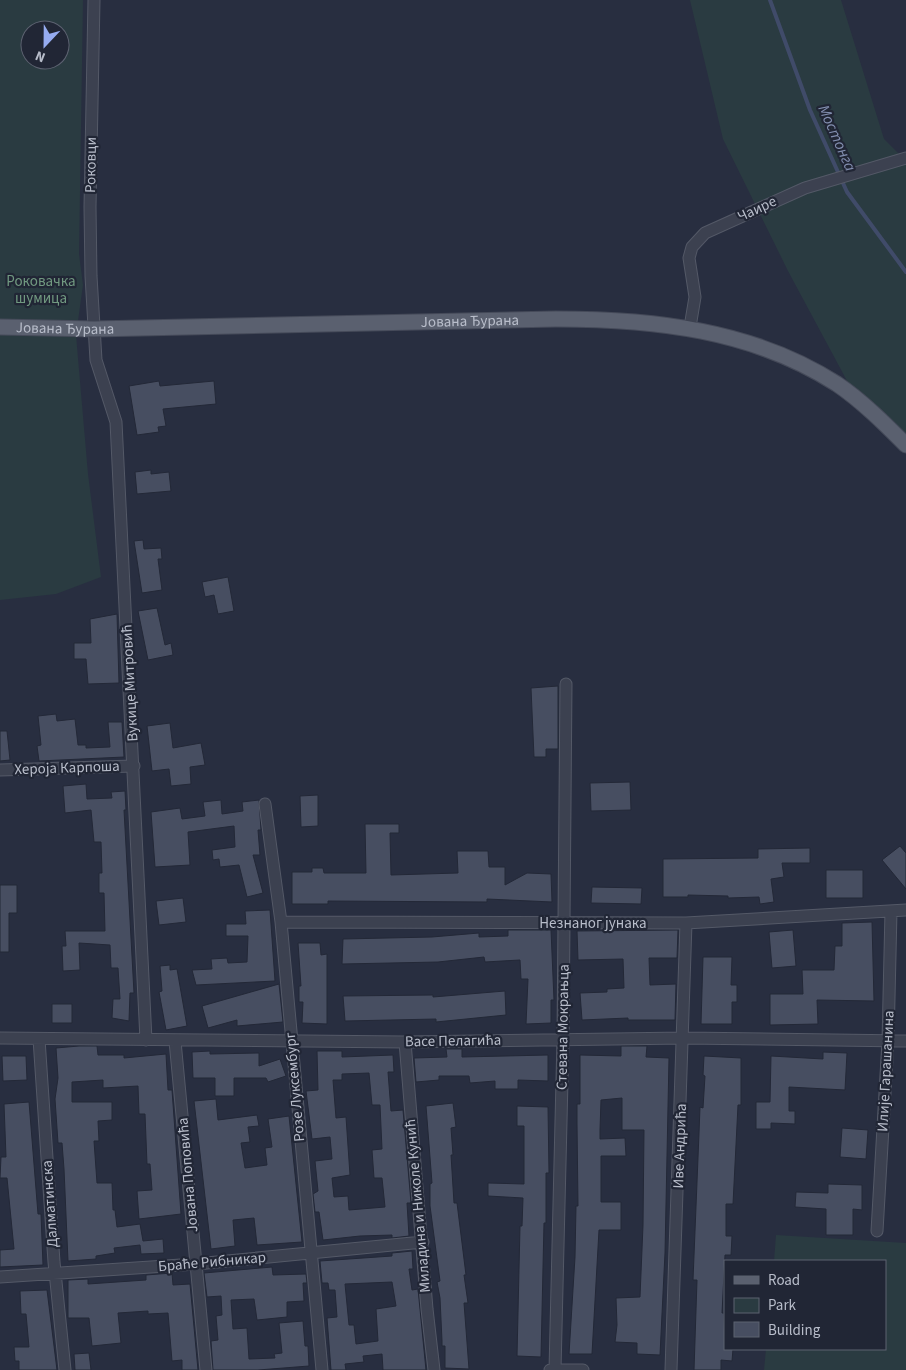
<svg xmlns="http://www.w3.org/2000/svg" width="906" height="1370" viewBox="0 0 906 1370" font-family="'Source Sans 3',sans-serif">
  <rect width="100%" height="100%" fill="#282e40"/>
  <path fill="#2a3b41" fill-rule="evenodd" d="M0 0H83L79 254 83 285 76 335 88 474 101 577 56 594 0 600ZM30 30H60V60H30Z
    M690 0H841L884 139 906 161V443L853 392 788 271 723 139Z
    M776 1235 906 1243V1370H764L766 1349H885V1261H774Z"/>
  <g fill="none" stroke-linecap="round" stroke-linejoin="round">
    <path stroke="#404b69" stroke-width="4" d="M770 0 810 110 847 192 906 272"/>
  </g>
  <path fill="#474e61" stroke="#232837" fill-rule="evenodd" d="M159 381 160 386 214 381 216 404 163 409 166 426 158 427 159 432 137 435 129 386Z
    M151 470V474L169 472 171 491 137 494 135 472Z
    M143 540 144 549 161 548 162 559H158L162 590 142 593 134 541Z
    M228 577 234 611 218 614 214 595 205 597 202 582Z
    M157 608 165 645 171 643 173 655 148 660 138 611Z
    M117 614 119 683 88 684 86 659H74V643H91L90 619Z
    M558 686V749H546V757H534L531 688Z
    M56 714 57 721 75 719 78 745H86V748L110 747 108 722H122L124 757 39 761 37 746 41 745 38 716Z
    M170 723 173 748 201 743 205 765 190 767 191 784 171 786 169 769 152 771 147 726Z
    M0 731H7L10 760 0 761Z
    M630 782 631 810 591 811 590 783Z
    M86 784 87 799 112 798 111 792 125 791 126 810H124L134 993H130L129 1021 112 1018 113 999H120L118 968H111L110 945 79 943 80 970 63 971 62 946H66L65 931H105L104 893H99V873H102L101 842H94L91 810 65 813 63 786Z
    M318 795V826L301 827 300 796Z
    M221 800 222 814 243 811 242 802 259 800 261 830H258L260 855H253L263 893 247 897 239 865 220 867 219 859 213 860 212 850 235 847 234 826 188 832 190 865 155 867 151 812 180 808 182 819 205 816 203 802Z
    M365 824H399V833H390L391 875 458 873 457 851H488L489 867H505V885L527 873 551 874 552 902 487 899V902L328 901V904H292V872H312V868H323L324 873H366Z
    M900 846 906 853V889L882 860Z
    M810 848V863H782L784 877 771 879 774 902 760 904 759 897 728 898V896L688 895V897H663V859L758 858V849Z
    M826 870H863V898H826Z
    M0 885H17V913H9V952H0Z
    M592 887 642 888 641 904 591 903Z
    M183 898 186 922 159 925 156 901Z
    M270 910 275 981 196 985 192 970 212 969 211 959 227 958 228 963 247 962 248 936H226V924H246L245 911Z
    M872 922 874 1001 817 1000 818 1024 770 1025V994H803L802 970H834L835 946H842V923Z
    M508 930H551L554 1000H551V1023L526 1024 528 979H521L520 960 485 962 484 957 438 962 342 964 343 939 432 937 479 933V937L508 936Z
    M678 930 677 958H649L650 985 676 984 675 1020H628V1018L582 1020 580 993 607 992V989L624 988 623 959 578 960 577 931Z
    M793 930 796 966 772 968 769 932Z
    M298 943H320L321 955 327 954V1024L302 1023 303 1002H299V986H301Z
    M703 957H732L731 985H737V1002H732V1024H701Z
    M170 965V970L177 969 187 1026 166 1030 159 992 162 991 160 966Z
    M279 984 283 1022 237 1026V1020L208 1028 202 1006Z
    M505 991 506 1015 436 1022V1019L345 1021 343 996 433 995V997Z
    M52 1004H72V1023H52Z
    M79 1046H97L98 1055H124V1058L166 1054 168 1090H172L181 1214 139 1219 137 1191 152 1190 150 1164H147L145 1114H139L138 1086 103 1088V1080L72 1082V1102H112V1120L98 1121 99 1141H94L97 1183H112L113 1210H115L117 1227 140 1224 143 1241 163 1239 164 1253 141 1254 140 1245 114 1248 115 1253 96 1256V1259L68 1261 64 1169 62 1143H58L55 1099 58 1078 56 1048Z
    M621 1046H647L646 1057 669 1058 665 1253 660 1355 637 1354V1343L615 1342 617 1325 616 1298 640 1297 643 1225 644 1130H622V1098L601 1100 600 1130V1139L625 1138 626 1156H601V1202H621V1230H599L592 1354H569L575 1257 576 1206H578L577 1124V1104H580V1055L621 1056Z
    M446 1049H462V1057L548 1055V1081L518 1080V1089H495V1081L470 1083 469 1076H439V1080L416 1082 414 1058 447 1057Z
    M210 1051V1054L259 1053V1066L280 1059 286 1076 268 1082 266 1078H234V1096H215V1078H193L192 1052Z
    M317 1051H342V1057L393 1055 394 1072H388L391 1111 403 1110 411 1203H407L409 1236 392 1238V1235L360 1236 323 1240 319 1212H315L313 1194 318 1191 315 1161 332 1159 330 1137 312 1139 306 1091 318 1090ZM369 1073 372 1105H380L382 1149 372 1150 374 1178H382L385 1207 349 1210 348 1196 334 1197 332 1178 350 1175 346 1117 336 1118 333 1080H342V1074Z
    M823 1052 847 1053 845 1090 789 1087V1111H795V1124L771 1123V1129H756V1102H770L771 1056 823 1059Z
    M2 1056H26L27 1080 3 1081Z
    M704 1056 741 1058V1105H738L733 1204H726V1236H732L731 1255H725L722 1313H724L725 1349H733L732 1361 721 1360V1370H694L697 1280H693L699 1133 700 1107 703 1108 705 1076 703 1075Z
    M216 1099 218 1120 257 1115 259 1126 248 1127 250 1142 241 1143 245 1168 267 1165 265 1148 272 1147 268 1119 289 1116 302 1242 257 1245 254 1218 233 1220 235 1246 211 1249 194 1101Z
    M29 1102 38 1214H41L43 1265 0 1267V1250L14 1249 7 1178H0L1 1157H6L4 1104Z
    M453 1103 456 1127 451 1128 453 1155H451L454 1203H457L466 1275H464L468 1303H464L469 1369 445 1368V1346H442V1341L440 1298 437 1282 440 1281 430 1206V1184L432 1183 426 1106Z
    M517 1106 548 1107 549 1173H546V1223H544L541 1357 517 1356 520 1226H522L523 1198 488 1196V1183L524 1184V1126H517Z
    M842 1128 868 1130 866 1159 840 1157Z
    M828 1184 862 1185V1210L853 1209V1235H826V1209L795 1207 796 1192 828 1193Z
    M412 1251 413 1269H409L412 1290 418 1289 426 1370H383L382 1354 363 1356 364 1362 345 1364 346 1370H331L327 1318 337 1317 335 1290H329L328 1283H322L320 1261 392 1256V1253ZM392 1282 396 1306 376 1309 378 1341 356 1344 354 1325H349L345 1284Z
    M272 1267 273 1275 306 1274 307 1283H303L304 1301 287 1302V1317L257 1320 254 1299 231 1300 233 1329 247 1328 249 1359 275 1358 274 1354 282 1353 279 1323 303 1321 305 1346H308L309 1366 258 1370H213L211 1341 218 1340 216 1316 222 1315 221 1296 207 1297 204 1273Z
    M172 1273 173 1285 190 1284 198 1370H182V1360L172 1361 168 1313 148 1314V1311L118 1313 121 1343 92 1346 89 1318H68V1280L88 1279V1284L146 1280V1275Z
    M47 1290 57 1370H19V1361H15L14 1347H29L26 1314H21L20 1291Z
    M89 1353 91 1370H75L74 1354Z"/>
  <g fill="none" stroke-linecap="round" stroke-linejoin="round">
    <g stroke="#545967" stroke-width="13">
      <path id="minor" d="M94 0 90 207 91 276 96 360 116 422 146 1040
        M690 327 695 297 689 258 692 247 705 233 805 188 906 158
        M0 770 134 766
        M265 804 281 922 322 1370
        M281 922 686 923 906 910
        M0 1038 405 1042 684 1038 906 1041
        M39 1039 54 1262 65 1370
        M175 1041 206 1370
        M405 1042 427 1309 434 1370
        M877 1231 888 1041 891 911
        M0 1277 196 1264 423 1242
        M550 1370H583
        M555 1370 563 1039 566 684
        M671 1370 686 923"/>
    </g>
    <g stroke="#454a59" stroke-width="17">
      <g id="major">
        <path id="s1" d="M0 327 94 329 556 319C654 319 753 330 837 384 862 401 885 424 906 445"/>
      </g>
    </g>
    <use href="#minor" stroke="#3c4150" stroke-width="11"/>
    <use href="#major" stroke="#5a606f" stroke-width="15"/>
  </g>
  <g text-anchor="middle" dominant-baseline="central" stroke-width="4.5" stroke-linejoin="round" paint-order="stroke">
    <g font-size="15" fill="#b8bdca" stroke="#212635">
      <text transform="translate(91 165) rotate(-89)">Роковци</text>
      <text transform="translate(757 209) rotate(-25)">Чаире</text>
      <text stroke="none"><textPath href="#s1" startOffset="470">Јована Ђурана</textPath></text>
      <text stroke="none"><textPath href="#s1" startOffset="65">Јована Ђурана</textPath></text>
      <text transform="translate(130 683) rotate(-93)">Вукице Митровић</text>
      <text transform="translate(67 768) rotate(-2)">Хероја Карпоша</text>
      <text x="593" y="923">Незнаног јунака</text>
      <text transform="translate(563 1027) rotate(-89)">Стевана Мокрањца</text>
      <text transform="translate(453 1041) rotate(-1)">Васе Пелагића</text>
      <text transform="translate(886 1071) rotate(-87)">Илије Гарашанина</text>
      <text transform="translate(295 1087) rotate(-95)">Розе Луксембург</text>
      <text transform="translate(680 1146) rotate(-88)">Иве Андрића</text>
      <text transform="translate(188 1175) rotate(-95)">Јована Поповића</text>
      <text transform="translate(50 1204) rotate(-94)">Далматинска</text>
      <text transform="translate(418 1206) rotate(-95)">Миладина и Николе Кунић</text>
      <text transform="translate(212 1262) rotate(-5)">Браће Рибникар</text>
    </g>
    <g font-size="15" fill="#719980" stroke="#212635">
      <text x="41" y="281">Роковачка<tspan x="41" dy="17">шумица</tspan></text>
    </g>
    <g font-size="16" font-style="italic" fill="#828eaf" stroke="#212635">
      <text transform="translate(837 138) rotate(66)">Мостонга</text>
    </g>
  </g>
  <rect x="724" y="1260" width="162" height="90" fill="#212635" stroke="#5d6271"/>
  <rect x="734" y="1276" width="25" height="8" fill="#5a606f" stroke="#5d6271"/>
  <text x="768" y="1285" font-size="15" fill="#b8bdca">Road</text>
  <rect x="734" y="1298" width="25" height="15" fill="#2a3b41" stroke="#5d6271"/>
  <text x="768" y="1310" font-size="15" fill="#b8bdca">Park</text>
  <rect x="734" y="1322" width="25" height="15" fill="#474e61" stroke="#5d6271"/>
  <text x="768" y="1335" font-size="15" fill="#b8bdca">Building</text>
  <g transform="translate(45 45) rotate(202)"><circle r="24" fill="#212635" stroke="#5d6271"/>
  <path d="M0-4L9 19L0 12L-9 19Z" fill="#96acf1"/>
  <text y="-8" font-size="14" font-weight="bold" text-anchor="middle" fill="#b8bdca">N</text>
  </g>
</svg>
